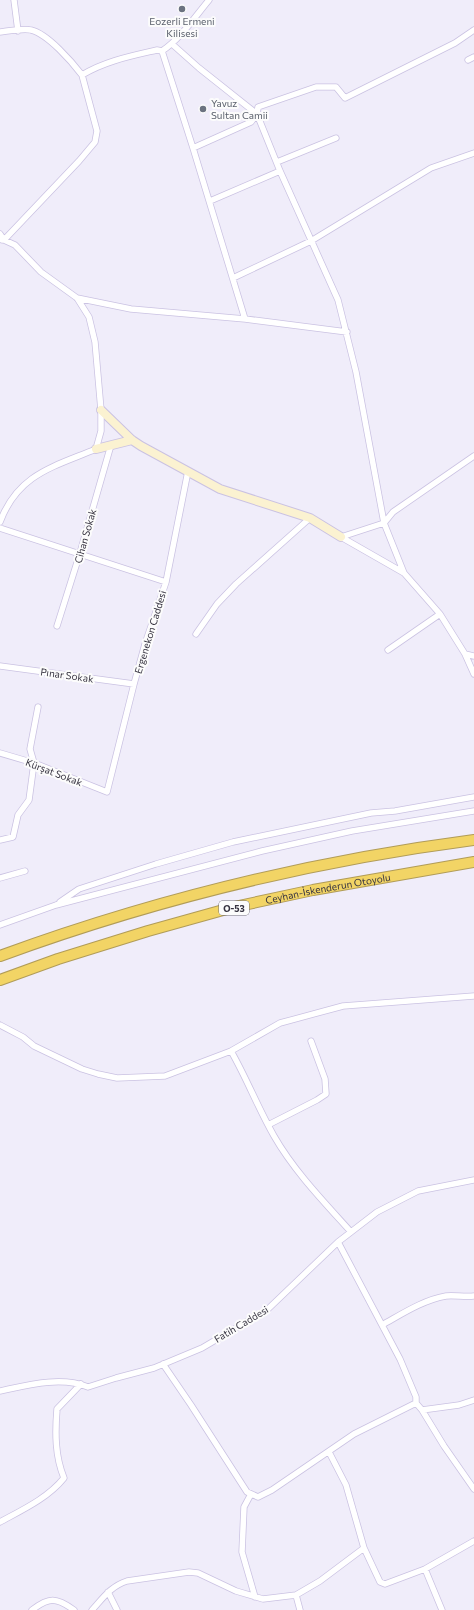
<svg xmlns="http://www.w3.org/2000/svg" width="474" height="1610" viewBox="0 0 474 1610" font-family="Commissioner,sans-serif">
  <rect width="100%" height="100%" fill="#f0edfa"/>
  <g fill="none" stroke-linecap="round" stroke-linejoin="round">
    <g stroke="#cac2e2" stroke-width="7">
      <path id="street" d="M14 0 18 31
        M0 32C8 31 24 28 31 30 48 34 72 62 82 75
        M172 44 199 68 257 114 280 171 338 300 356 372 384 523 404 573
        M162 51 193 148 245 319
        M468 60 474 57
        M193 148 251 122 257 114 258 107 316 87H336L345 98 455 43 474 30
        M277 162 336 138
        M210 201 280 171
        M0 234 4 240 15 245 41 272 77 298 89 317 95 342 101 410V431L96 449C53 467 18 474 0 522
        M2 240H4L79 161 95 142 97 131 82 75C105 61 131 56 157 50L162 51C181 38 194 18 209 0
        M233 278 311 241 431 168 474 153
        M77 298 131 309 245 319 347 332
        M0 528 166 582
        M341 537 404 573 440 614 465 654 474 674
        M341 537 384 523 393 512 474 456
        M57 626 80 553 111 445
        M196 634 217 604 236 584 310 518
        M388 650 440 614
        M465 654 474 656
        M0 666 134 684
        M0 753 34 763 107 792 134 684 145 644 166 582 188 471
        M0 840 13 837 18 815 29 800 34 763 30 749 38 707
        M0 878 25 871
        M60 902 79 889 156 864 233 842 371 813 395 811 474 797
        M0 925 56 905 262 851 352 831 474 811
        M0 1025 23 1037 34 1046 82 1069 98 1074 117 1078 165 1076 231 1051 280 1023 343 1006 474 996
        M231 1051C247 1079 258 1108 274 1136 294 1171 324 1202 351 1232
        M268 1125 317 1100 326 1094 325 1079 311 1041
        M338 1242 400 1359 416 1397V1403L422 1410 459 1405 474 1400
        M382 1325C402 1314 423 1300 446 1296 453 1295 465 1297 474 1296
        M163 1364 191 1405 247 1492 258 1497 272 1490 354 1434 416 1403
        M0 1391C28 1385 61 1376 88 1387L116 1378 154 1368 202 1348 268 1309 338 1242 377 1212 418 1191 474 1180
        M422 1410 444 1446 474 1489
        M329 1452 346 1485 364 1548 380 1582 385 1584 425 1569 474 1541
        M251 1494 244 1507 242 1552 255 1597
        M0 1522C22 1510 48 1498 64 1478 55 1456 55 1433 57 1409L81 1384
        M425 1569 442 1610
        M108 1592 117 1610
        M296 1595 300 1610
        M32 1610C49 1597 56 1597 74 1610
        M92 1610C103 1598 111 1586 127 1581L189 1572 198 1573 236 1591 263 1599 296 1595 320 1581 364 1548"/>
    </g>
    <g stroke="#cac2e2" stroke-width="10">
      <path id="secondary" d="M101 410 132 440 141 446 220 489 310 518 341 537
        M96 449 132 440"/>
    </g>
    <g stroke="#b19c58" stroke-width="12">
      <g id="highway">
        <path d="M0 956C153 900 312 861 474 840"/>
        <path id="s1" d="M0 980 58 959 148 931 234 907 313 890 474 862"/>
      </g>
    </g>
    <use href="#street" stroke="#fff" stroke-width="5.5"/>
    <use href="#secondary" stroke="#fbf2d1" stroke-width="8"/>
    <use href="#highway" stroke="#f2d465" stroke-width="10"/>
  </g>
  <g fill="#6b7280" stroke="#fcfcfc" stroke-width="1.5">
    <circle cx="182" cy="9" r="4"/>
    <circle cx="203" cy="109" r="4"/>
  </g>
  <g text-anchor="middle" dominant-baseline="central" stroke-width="4" stroke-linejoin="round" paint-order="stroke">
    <rect fill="#fcfcfc" stroke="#727079" stroke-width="1" x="219" y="901" width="30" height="14" rx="3"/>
    <g font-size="9" font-weight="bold" fill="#373441">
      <text x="234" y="908">O-53</text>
    </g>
    <g font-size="10" fill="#5b616d" stroke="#fcfcfc">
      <text x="182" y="21">Eozerli Ermeni<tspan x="182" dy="12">Kilisesi</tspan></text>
      <text x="211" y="103" text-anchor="start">Yavuz<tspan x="211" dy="12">Sultan Camii</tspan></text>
    </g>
    <g font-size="10" fill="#373441" stroke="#fcfcfc">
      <text transform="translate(85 536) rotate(-74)">Cihan Sokak</text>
      <text transform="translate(150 632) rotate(-73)">Ergenekon Caddesi</text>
      <text transform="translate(67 675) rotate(8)">Pınar Sokak</text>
      <text transform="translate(54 772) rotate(21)">Kürşat Sokak</text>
      <text stroke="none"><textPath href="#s1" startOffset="341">Ceyhan-İskenderun Otoyolu</textPath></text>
      <text transform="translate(241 1324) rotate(-31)">Fatih Caddesi</text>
    </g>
  </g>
</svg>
